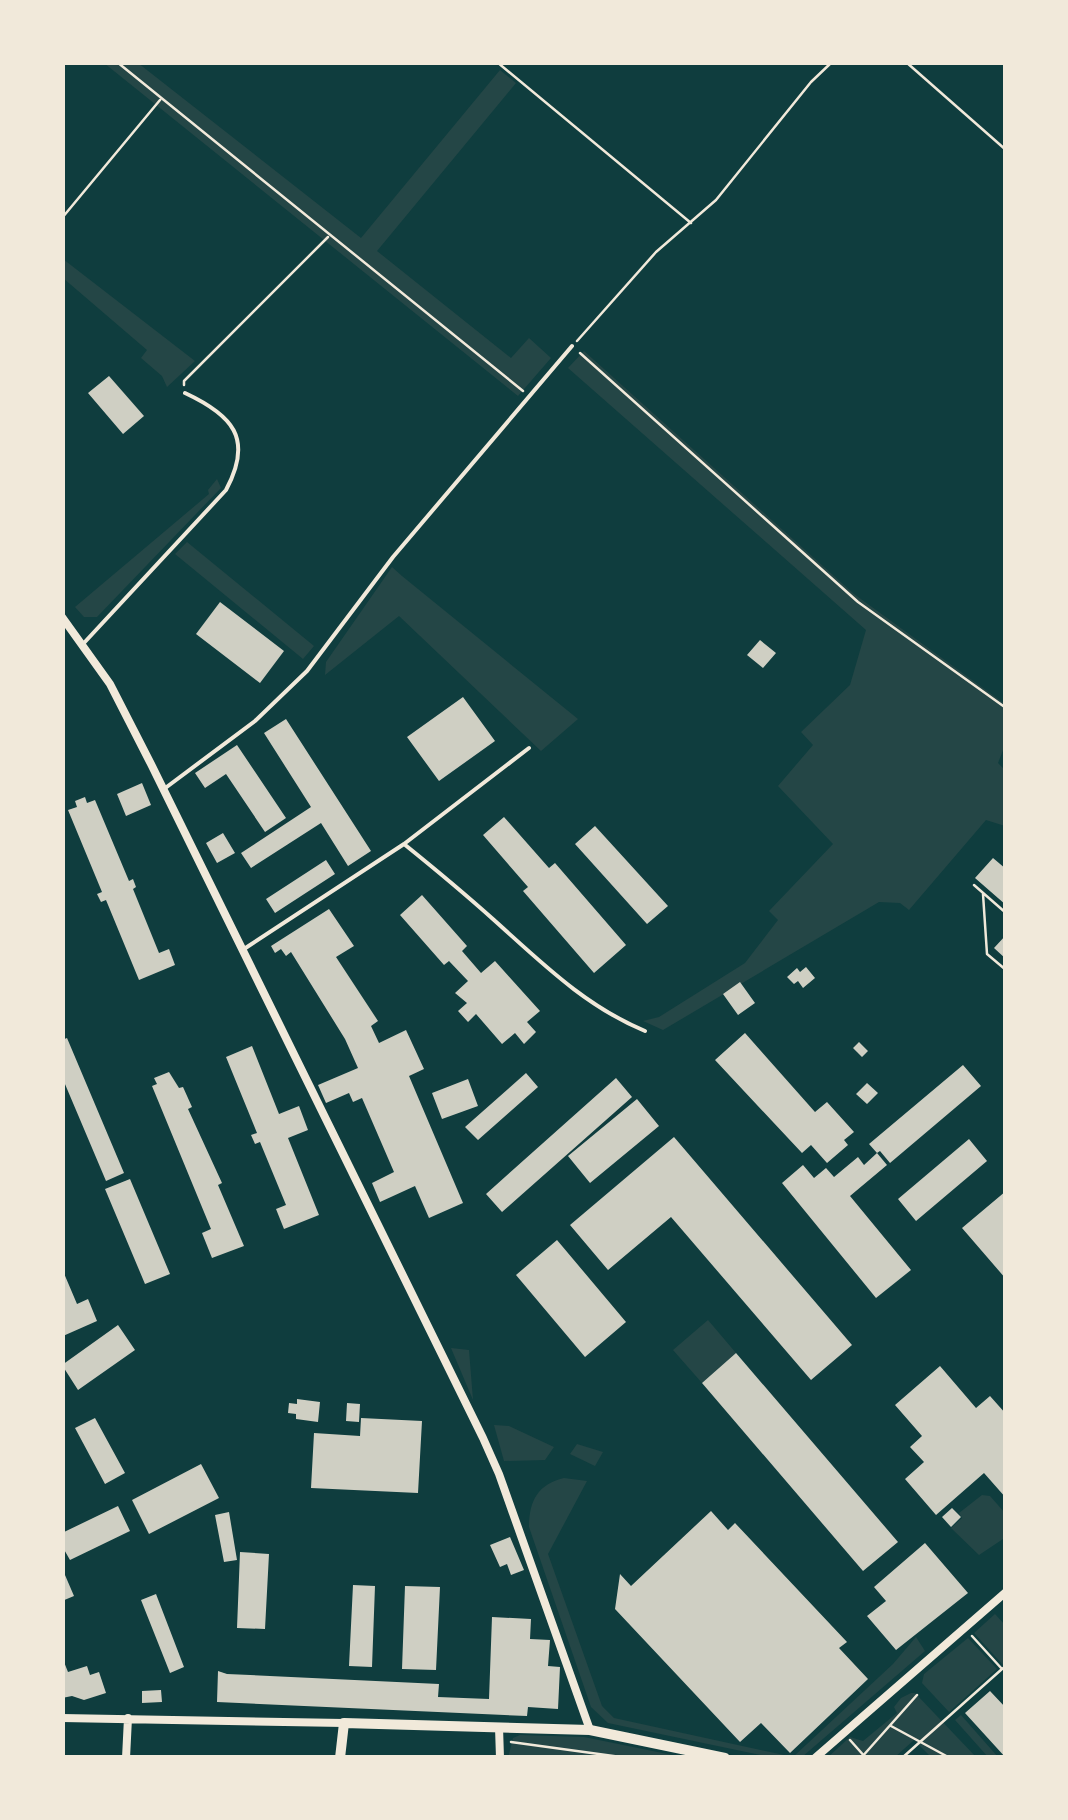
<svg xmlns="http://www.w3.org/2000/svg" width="1068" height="1820" viewBox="0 0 1068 1820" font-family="'Public Sans',sans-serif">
  <rect width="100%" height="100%" fill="#0f3d3e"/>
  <path fill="#244646" d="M104 63H138L361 238 500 70 516 83 377 251 511 358 529 338 551 358 518 396Z
    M63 259 195 361 167 387 162 376 141 358 147 350 63 278Z
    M584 351 854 594 1005 704V745L998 763 1005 770V826L986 820 909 910 900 903 879 902 663 1030 643 1021 659 1017 745 963 778 920 769 911 833 844 778 786 813 745 801 732 850 685 866 630 568 368Z
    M217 479 221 488 97 617H84L75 607 209 494 208 490Z
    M187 542 314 646 303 659 175 554Z
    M392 567 402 576 578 719 541 751 399 616 325 675 326 662Z
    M708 1320 736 1353 702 1383 673 1350Z
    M451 1348 469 1350 473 1400Z
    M494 1425 509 1426 554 1447 545 1460 504 1461Z
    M577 1444 603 1452 595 1466 570 1454Z
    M564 1478 587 1481 548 1554 602 1706 614 1718 793 1757 893 1664 916 1637 925 1651 802 1757H770L608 1723 591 1707 529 1527C529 1501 538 1484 564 1478Z
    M982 1495 990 1496 1005 1513 1006 1537 979 1555 951 1528 962 1518 959 1513Z
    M995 1614 1005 1625V1663L1003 1665 974 1633Z
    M968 1638 997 1669 949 1712 922 1683 924 1674Z
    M911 1693H915L976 1757H931L914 1740 895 1757 827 1758 850 1737 863 1741 897 1713 894 1707 901 1698Z
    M961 1715 998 1757H988L955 1720Z
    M520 1735 584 1737 682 1757 508 1758 513 1738Z"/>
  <path fill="#cfcfc3" d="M109 376 144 416 123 434 88 393Z
    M220 602 284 651 260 683 196 634Z
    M760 640 776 653 763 668 747 655Z
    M463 697 495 741 439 781 407 737Z
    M286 719 371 851 348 866 321 823 251 868 241 853 311 807 264 733Z
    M237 745 286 818 265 832 226 774 205 788 195 773Z
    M142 783 151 805 126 816 117 794Z
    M85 797 87 803 95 800 129 881 133 879 136 887 133 889 159 953 169 949 175 965 139 980 106 900 101 902 97 894 102 892 68 810 77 807 75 801Z
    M504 817 549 868 555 863 626 945 594 973 523 891 528 887 483 835Z
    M595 826 668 906 647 924 575 844Z
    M223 833 235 853 217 863 206 843Z
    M993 858 1006 869V905L975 878Z
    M326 860 335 874 275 913 266 899Z
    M422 895 467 946 462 951 481 973 495 961 540 1011 527 1022 536 1032 524 1044 515 1033 502 1044 476 1014 468 1022 458 1011 467 1003 455 993 468 981 449 961 444 965 400 915Z
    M329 909 354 946 336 957 378 1021 371 1026 379 1043 406 1030 424 1069 409 1076 463 1203 429 1218 415 1186 380 1202 372 1183 394 1172 362 1098 353 1102 349 1093 326 1103 318 1085 358 1068 345 1039 291 952 286 956 281 949 275 953 271 946Z
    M1006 935V959L994 948Z
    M806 967 815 978 803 988 798 981 794 984 787 977 797 968 800 972Z
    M740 982 755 1003 738 1015 723 994Z
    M745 1033 815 1112 827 1102 854 1132 844 1140 848 1145 827 1163 811 1145 802 1153 715 1060Z
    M67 1038 124 1173 106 1181 62 1077V1040Z
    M859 1042 868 1051 862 1057 853 1048Z
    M252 1046 279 1114 299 1106 308 1130 288 1138 319 1215 284 1229 276 1209 286 1205 260 1142 255 1144 251 1135 257 1133 226 1057Z
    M963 1065 981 1086 890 1163 880 1151 877 1153 887 1165 850 1196 911 1270 876 1298 782 1183 803 1165 814 1178 826 1168 834 1177 858 1157 864 1165 877 1153 869 1144Z
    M169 1072 179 1088 183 1087 192 1107 188 1109 222 1183 218 1185 244 1246 212 1258 202 1233 211 1229 152 1086 157 1084 154 1078Z
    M526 1073 538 1087 478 1140 465 1127Z
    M616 1078 632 1097 502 1212 486 1194Z
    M468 1079 478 1106 442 1119 432 1093Z
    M867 1083 878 1093 867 1104 856 1094Z
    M637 1099 659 1126 590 1183 568 1156Z
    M674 1137 852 1345 811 1380 671 1217 608 1270 570 1225Z
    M969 1139 987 1161 916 1221 898 1199Z
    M130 1179 170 1274 145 1284 105 1189Z
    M1006 1191V1279L962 1228Z
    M557 1240 626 1322 585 1357 516 1275Z
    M63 1271 77 1304 88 1299 97 1321 63 1336Z
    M118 1325 135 1350 78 1390 62 1365Z
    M736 1353 898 1542 863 1571 702 1383Z
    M940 1366 976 1408 990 1396 1006 1414V1498L984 1473 936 1515 905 1479 924 1462 910 1447 922 1436 895 1405Z
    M297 1399 320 1402 318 1422 296 1419V1414L288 1413 289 1403 297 1404Z
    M347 1403 360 1404 359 1422 346 1421Z
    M95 1418 125 1473 105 1484 75 1428Z
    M361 1418 422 1421 418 1493 311 1488 314 1433 360 1436Z
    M201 1464 219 1498 149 1534 132 1500Z
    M118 1506 130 1531 70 1560 62 1546V1533Z
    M952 1508 961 1517 951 1527 942 1517Z
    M711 1511 728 1530 735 1523 847 1642 839 1648 868 1679 790 1753 761 1723 740 1742 615 1609 620 1574 631 1586Z
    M229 1512 237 1560 224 1562 215 1515Z
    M510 1537 524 1570 511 1575 507 1564 500 1567 490 1545Z
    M925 1543 968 1593 896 1650 867 1616 886 1601 874 1587Z
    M240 1552 269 1554 265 1629 237 1628Z
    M62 1568 74 1596 62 1601Z
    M353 1585 375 1586 372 1667 349 1666Z
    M405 1586 440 1587 436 1670 402 1669Z
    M156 1594 184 1667 170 1673 141 1600Z
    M492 1617 531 1619 530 1639 550 1640 548 1666 560 1667 558 1709 528 1707 527 1716 217 1702 218 1671 227 1674 439 1684 438 1697 489 1699Z
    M62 1657 68 1672 87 1666 90 1675 99 1672 106 1693 84 1700 72 1696 62 1698Z
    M161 1690 162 1702 142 1703V1691Z
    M990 1691 1006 1708V1758L965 1713Z"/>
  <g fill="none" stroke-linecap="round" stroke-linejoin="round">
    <path stroke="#f1e9da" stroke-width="2.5" d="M117 62 523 391
      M497 62 691 223
      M906 62 1006 150
      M62 218 160 100
      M577 341 656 252 716 200 811 82 832 62
      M580 353 858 602 1006 708
      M184 385V381L328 237
      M974 885 1006 913
      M983 894 987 954 1006 970
      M972 1636 1002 1669 1006 1666
      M891 1726 950 1758
      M850 1740 866 1758
      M511 1742 628 1758
      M861 1758 917 1695
      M902 1758 1002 1669"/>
    <path stroke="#f1e9da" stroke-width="4" d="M83 644 226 490C254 438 232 415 185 393
      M164 789 255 721 307 671 393 557 572 346
      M404 844C435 869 465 894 494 920 542 963 585 1006 645 1031
      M244 949 404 844 529 748"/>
    <path stroke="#f1e9da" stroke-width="8" d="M62 617 110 684 151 764 483 1438 499 1474 590 1730
      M62 1718 344 1723
      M499 1727 500 1758
      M126 1758 128 1718
      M815 1758 1006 1592"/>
    <path stroke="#f1e9da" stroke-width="10" d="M340 1758 344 1723 590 1730 725 1758"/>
  </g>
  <rect width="1068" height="1820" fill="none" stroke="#f1e9da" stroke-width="130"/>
</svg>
